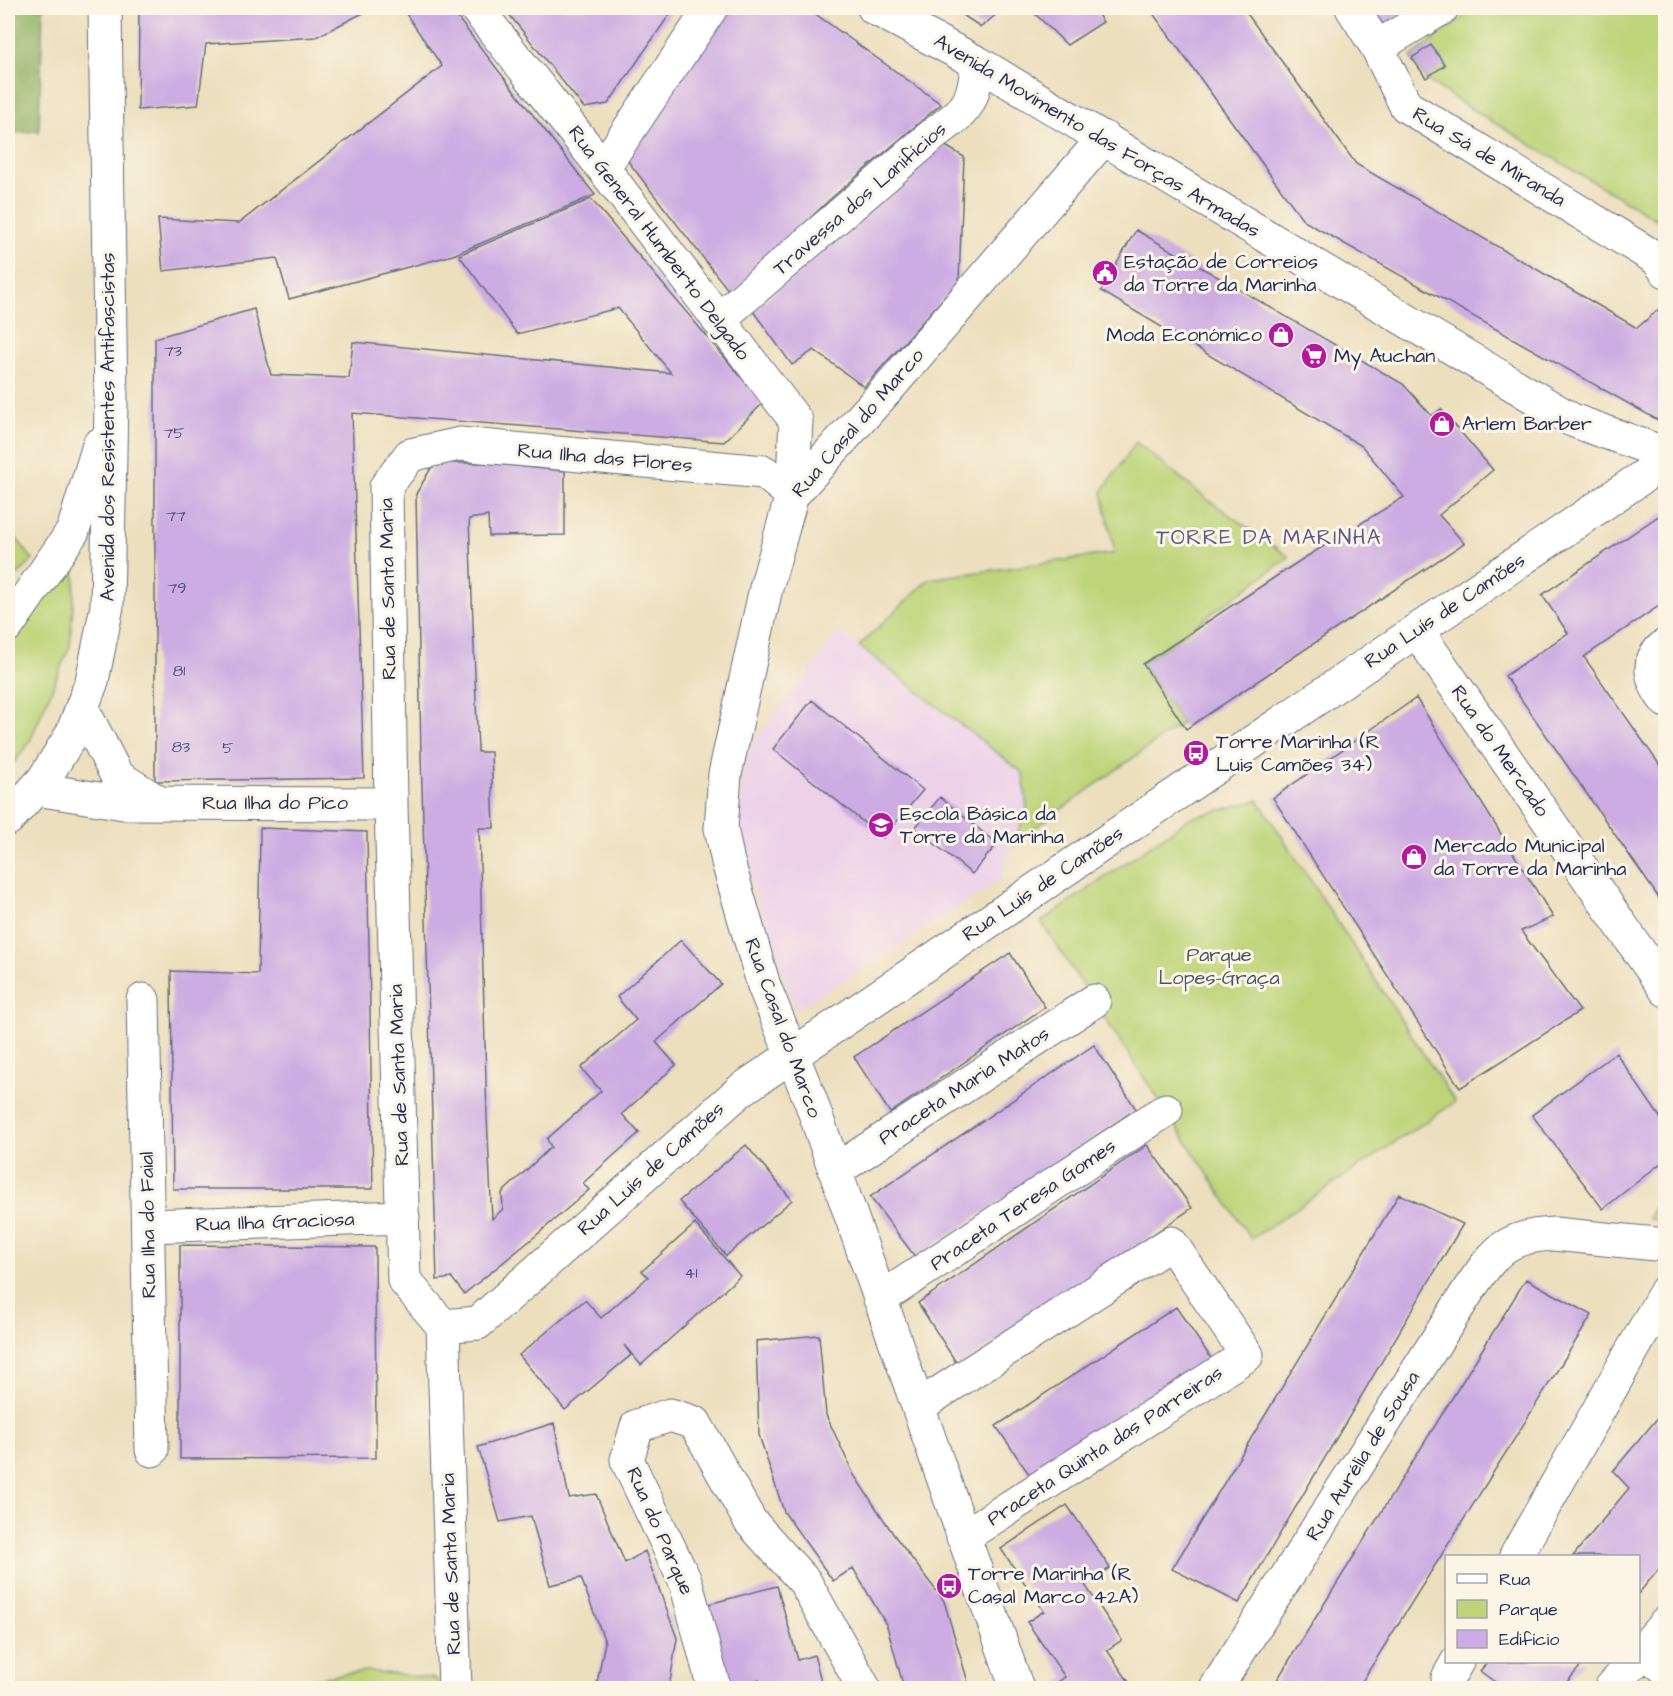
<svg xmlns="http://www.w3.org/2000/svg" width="1673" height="1696" viewBox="0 0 1673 1696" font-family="'Architects Daughter',sans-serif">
  <rect width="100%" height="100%" fill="#fcf5e5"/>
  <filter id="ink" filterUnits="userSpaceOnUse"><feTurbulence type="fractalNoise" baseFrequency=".0167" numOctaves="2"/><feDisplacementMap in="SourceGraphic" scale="12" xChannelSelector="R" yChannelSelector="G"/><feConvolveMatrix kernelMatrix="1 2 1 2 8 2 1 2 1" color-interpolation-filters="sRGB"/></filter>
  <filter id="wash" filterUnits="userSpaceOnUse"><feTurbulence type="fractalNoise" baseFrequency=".008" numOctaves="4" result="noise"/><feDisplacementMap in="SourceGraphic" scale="24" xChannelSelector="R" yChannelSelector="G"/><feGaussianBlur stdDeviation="1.35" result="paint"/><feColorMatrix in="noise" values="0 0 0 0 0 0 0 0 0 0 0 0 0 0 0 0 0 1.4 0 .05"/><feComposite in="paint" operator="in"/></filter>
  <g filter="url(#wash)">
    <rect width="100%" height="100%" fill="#ecdfbd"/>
    <path fill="#edd1e9" d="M840 631 1023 773 1027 808 1000 881 796 1010 740 852 742 756Z"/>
    <path fill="#bdd479" stroke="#6c826c" stroke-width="1.5" d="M1475 8H1665V230L1659 221 1463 104 1427 80 1411 57Z
      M1136 442 1203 496 1289 557 1143 664 1182 723 1014 843 1027 808 1023 773 859 646 929 579 1115 553 1102 492Z
      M8 527 33 560 8 584Z
      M72 566 75 578 70 646 29 743 8 770V632Z
      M1258 800 1455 1102 1251 1239 1041 922 1190 818Z
      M1665 1183V1220L1648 1219Z
      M366 1671 437 1679 438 1688H247Z"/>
    <path fill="#96b669" stroke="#587264" stroke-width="1.5" d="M8 8H43L39 131 8 133Z"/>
    <g id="blocks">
      <path fill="#ccace2" d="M139 8H373L316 37 206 44 198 105 138 110Z
        M402 8H450L595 195 453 255 289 299 277 258 163 271 158 219 239 223 442 66Z
        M504 8H674L608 104 584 108Z
        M725 8H807L941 104 828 201 732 295 627 160Z
        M952 8H1004L981 27Z
        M1029 8H1093L1103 22 1067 45Z
        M1149 8H1243L1356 164 1637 328 1666 303V419L1661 422 1304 221Z
        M1371 8H1409L1385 27Z
        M1431 45 1445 65 1426 78 1412 58Z
        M944 145 964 157 959 281 864 387 814 350 792 365 753 311Z
        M591 199 763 403 724 442 352 413 364 778 155 781V338L254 309 271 375 349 378 353 342 671 373 618 308 517 334 459 255Z
        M1136 230 1403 384 1432 416 1441 409 1493 470 1439 515 1464 543 1186 729 1143 664 1301 560 1404 497 1362 446 1101 291Z
        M434 463H487L565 471V535L489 536 488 516 469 519 478 752H491L494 828H479L487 1117 492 1219 503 1209 502 1193 551 1147 547 1139 601 1091 581 1068 636 1020 617 997 681 940 721 984 656 1042 676 1065 622 1114 639 1133 583 1183 589 1190 532 1239 464 1294 452 1278 437 1280 421 755 416 494Z
        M1666 511V601L1584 657 1666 774V908L1505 676 1568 633 1542 595Z
        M1416 698 1553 917 1521 931 1580 1011 1460 1088 1273 798Z
        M812 700 923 790 883 838 773 749Z
        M940 797 997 844 972 874 915 828Z
        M260 828 367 832 373 1189H173L171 971 258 974Z
        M1010 953 1045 1007 890 1113 854 1057Z
        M1094 1045 1136 1109 916 1258 870 1197Z
        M1616 1053 1666 1126V1159L1603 1209 1532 1115Z
        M746 1145 792 1200 726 1256 679 1201Z
        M1147 1145 1192 1208 959 1367 918 1303Z
        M1399 1194 1463 1224 1239 1603 1172 1569Z
        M695 1224 740 1276 641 1365 624 1345 631 1355 565 1410 519 1355 585 1300 601 1318 648 1277 642 1271Z
        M180 1245 375 1247 376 1458 180 1459Z
        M1526 1279 1592 1315 1358 1688H1272Z
        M1176 1307 1213 1361 1033 1480 996 1426Z
        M819 1335 826 1415 854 1475 894 1535 944 1601 968 1682 947 1688H904L887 1626 853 1568 833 1581 784 1512 759 1435 756 1341Z
        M1666 1408V1561L1638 1594V1556H1573L1629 1488 1613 1471Z
        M554 1423 569 1498 596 1494 625 1563 645 1551 677 1638 669 1688H596L605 1642 581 1578 550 1585 531 1516 500 1522 478 1447Z
        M1067 1505 1110 1568 1085 1585 1122 1640 1107 1650 1133 1688H1062L1058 1682 1065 1677 1027 1622 1044 1611 1001 1549Z
        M777 1586 798 1660 814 1655 823 1688H762L759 1680 729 1684 705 1605Z
        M1488 1662H1584L1562 1688H1503L1480 1671Z"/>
    </g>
  </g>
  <g filter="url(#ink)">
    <use href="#blocks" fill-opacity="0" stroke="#646d7f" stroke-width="1.5"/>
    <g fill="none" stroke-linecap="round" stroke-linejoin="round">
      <g stroke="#646d7f" stroke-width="35">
        <path id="minor" d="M476 8 603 168 796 421 792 495
          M874 8 978 63 1572 420 1666 454
          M1352 8 1377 47 1406 106 1657 259 1666 271
          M1377 47 1442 8
          M603 168 711 8
          M718 320 934 134C968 108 972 107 978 63
          M1417 631 1666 990
          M1666 645C1643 660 1652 684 1666 701
          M82 708 117 776 158 802
          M36 789 124 803 391 804
          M143 1000 152 1450
          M835 1171 1094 1001
          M148 1226 403 1217
          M880 1299 1166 1110
          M443 1326 478 1323 741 1090 1666 461
          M919 1406 1171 1243 1247 1355 963 1537
          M1516 1556 1666 1291
          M1643 1650 1666 1623
          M1638 1656 1643 1650 1666 1669
          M1448 1678 1457 1662
          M455 1688 443 1326 404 1280 391 804 386 487 410 455 460 444 764 472 792 495
          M714 1688 686 1583 627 1460 637 1426 670 1415 695 1423 750 1521 805 1582 864 1688
          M1017 1688 810 1099 764 986 728 862 721 828 725 774 766 588 792 495 892 384 1104 138
          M1216 1688 1470 1288C1496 1251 1505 1236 1554 1234L1666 1245
          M1611 1688 1634 1662"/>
      </g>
      <g stroke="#646d7f" stroke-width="35">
        <path id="major" d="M8 625 73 531 99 445
          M8 819 44 779 72 734 92 681 107 606 111 402 105 8"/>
      </g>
      <use href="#minor" stroke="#fff" stroke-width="33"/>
      <use href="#major" stroke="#fff" stroke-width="33"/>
    </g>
  </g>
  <defs>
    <g id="civic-disc" transform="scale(1.35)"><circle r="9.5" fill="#b5179e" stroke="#fcf5e5"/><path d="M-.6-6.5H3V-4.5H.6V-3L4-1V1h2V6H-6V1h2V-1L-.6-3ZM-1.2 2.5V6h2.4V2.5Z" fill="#fff"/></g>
    <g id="shop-disc" transform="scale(1.35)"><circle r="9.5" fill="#b5179e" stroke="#fcf5e5"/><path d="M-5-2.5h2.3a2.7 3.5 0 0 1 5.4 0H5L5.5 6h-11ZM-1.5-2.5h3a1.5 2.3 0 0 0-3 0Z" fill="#fff"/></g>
    <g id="supermarket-disc" transform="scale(1.35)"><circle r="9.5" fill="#b5179e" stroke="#fcf5e5"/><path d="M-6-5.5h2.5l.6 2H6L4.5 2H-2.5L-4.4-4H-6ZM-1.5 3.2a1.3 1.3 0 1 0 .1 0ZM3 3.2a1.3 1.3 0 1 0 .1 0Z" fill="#fff"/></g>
    <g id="bus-disc" transform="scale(1.35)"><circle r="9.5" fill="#b5179e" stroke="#fcf5e5"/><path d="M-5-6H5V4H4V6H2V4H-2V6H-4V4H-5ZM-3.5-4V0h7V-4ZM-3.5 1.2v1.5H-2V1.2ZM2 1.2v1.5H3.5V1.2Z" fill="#fff"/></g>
    <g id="school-disc" transform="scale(1.35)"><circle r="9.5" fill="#b5179e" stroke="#fcf5e5"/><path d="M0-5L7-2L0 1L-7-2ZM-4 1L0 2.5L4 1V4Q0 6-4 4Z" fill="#fff"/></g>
  </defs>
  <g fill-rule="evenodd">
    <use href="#civic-disc" x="1105" y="273"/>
    <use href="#shop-disc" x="1281" y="335"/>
    <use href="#supermarket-disc" x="1314" y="356"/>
    <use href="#shop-disc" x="1442" y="424"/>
    <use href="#bus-disc" x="1196" y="753"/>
    <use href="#school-disc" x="881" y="825"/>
    <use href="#shop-disc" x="1414" y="857"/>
    <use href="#bus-disc" x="949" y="1586"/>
  </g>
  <g text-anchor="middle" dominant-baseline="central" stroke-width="6" stroke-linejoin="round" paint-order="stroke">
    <g font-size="16" fill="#474e7f">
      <text x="173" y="351">73</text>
      <text x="174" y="433">75</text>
      <text x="176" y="516">77</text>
      <text x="177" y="588">79</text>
      <text x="179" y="671">81</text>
      <text x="181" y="747">83</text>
      <text x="228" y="748">5</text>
      <text x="691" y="1273">41</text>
    </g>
    <g font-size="20" fill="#1b2f5e" stroke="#fcf5e5">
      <text transform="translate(1097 136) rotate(31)">Avenida Movimento das Forças Armadas</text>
      <text transform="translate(1489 157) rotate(31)">Rua Sá de Miranda</text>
      <text transform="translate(860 199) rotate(-41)">Travessa dos Lanifícios</text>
      <text transform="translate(659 243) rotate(53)">Rua General Humberto Delgado</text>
      <text transform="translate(858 423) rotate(-49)">Rua Casal do Marco</text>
      <text transform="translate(108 427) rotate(-90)">Avenida dos Resistentes Antifascistas</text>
      <text transform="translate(605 458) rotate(5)">Rua Ilha das Flores</text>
      <text transform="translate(388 589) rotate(-91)">Rua de Santa Maria</text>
      <text transform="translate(1445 611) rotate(-34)">Rua Luís de Camões</text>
      <text transform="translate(1500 751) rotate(55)">Rua do Mercado</text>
      <text x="275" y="803">Rua Ilha do Pico</text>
      <text transform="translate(1043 884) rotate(-34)">Rua Luís de Camões</text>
      <text transform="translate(783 1028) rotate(70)">Rua Casal do Marco</text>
      <text transform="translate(399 1075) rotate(-92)">Rua de Santa Maria</text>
      <text transform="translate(964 1086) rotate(-33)">Praceta Maria Matos</text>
      <text transform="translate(651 1169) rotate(-42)">Rua Luís de Camões</text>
      <text transform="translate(1023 1205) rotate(-34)">Praceta Teresa Gomes</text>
      <text transform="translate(275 1222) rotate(-2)">Rua Ilha Graciosa</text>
      <text transform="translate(148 1225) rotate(-91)">Rua Ilha do Faial</text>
      <text transform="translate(1105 1446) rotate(-33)">Praceta Quinta das Parreiras</text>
      <text transform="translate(1363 1456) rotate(-58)">Rua Aurélia de Sousa</text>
      <text transform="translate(660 1531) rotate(66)">Rua do Parque</text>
      <text transform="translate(451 1564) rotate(-92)">Rua de Santa Maria</text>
    </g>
    <g font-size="20" fill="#1b2f5e" stroke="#fcf5e5" text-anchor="start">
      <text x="1124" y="262">Estação de Correios<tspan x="1124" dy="23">da Torre da Marinha</tspan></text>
      <text x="1262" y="335" text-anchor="end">Moda Económico</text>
      <text x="1334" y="356">My Auchan</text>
      <text x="1462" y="424">Arlem Barber</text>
      <text x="1216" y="742">Torre Marinha (R<tspan x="1216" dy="23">Luis Camões 34)</tspan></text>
      <text x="900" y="814">Escola Básica da<tspan x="900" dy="23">Torre da Marinha</tspan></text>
      <text x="1434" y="846">Mercado Municipal<tspan x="1434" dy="23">da Torre da Marinha</tspan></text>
      <text x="968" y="1574">Torre Marinha (R<tspan x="968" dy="23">Casal Marco 42A)</tspan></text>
    </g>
    <g font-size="20" fill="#445865" stroke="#fcf5e5">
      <text x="1219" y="955">Parque<tspan x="1219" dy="23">Lopes-Graça</tspan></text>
    </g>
    <g font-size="21" letter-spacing="1.5" fill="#595b8c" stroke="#fcf5e5">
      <text x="1269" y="537">TORRE DA MARINHA</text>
    </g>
  </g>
  <rect width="1673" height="1696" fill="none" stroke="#fcf5e5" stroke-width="30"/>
  <rect x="1445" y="1555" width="195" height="108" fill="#fcf5e5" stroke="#a2a6af" stroke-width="1.5"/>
  <rect x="1457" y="1574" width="30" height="9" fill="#ffffff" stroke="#a2a6af" stroke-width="1.5"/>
  <text x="1499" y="1585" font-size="18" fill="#1b2f5e">Rua</text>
  <rect x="1457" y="1600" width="30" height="18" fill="#bdd479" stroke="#a2a6af" stroke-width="1.5"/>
  <text x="1499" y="1615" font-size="18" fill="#1b2f5e">Parque</text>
  <rect x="1457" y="1630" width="30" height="18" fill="#ccace2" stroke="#a2a6af" stroke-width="1.5"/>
  <text x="1499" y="1645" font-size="18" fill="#1b2f5e">Edifício</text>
</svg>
